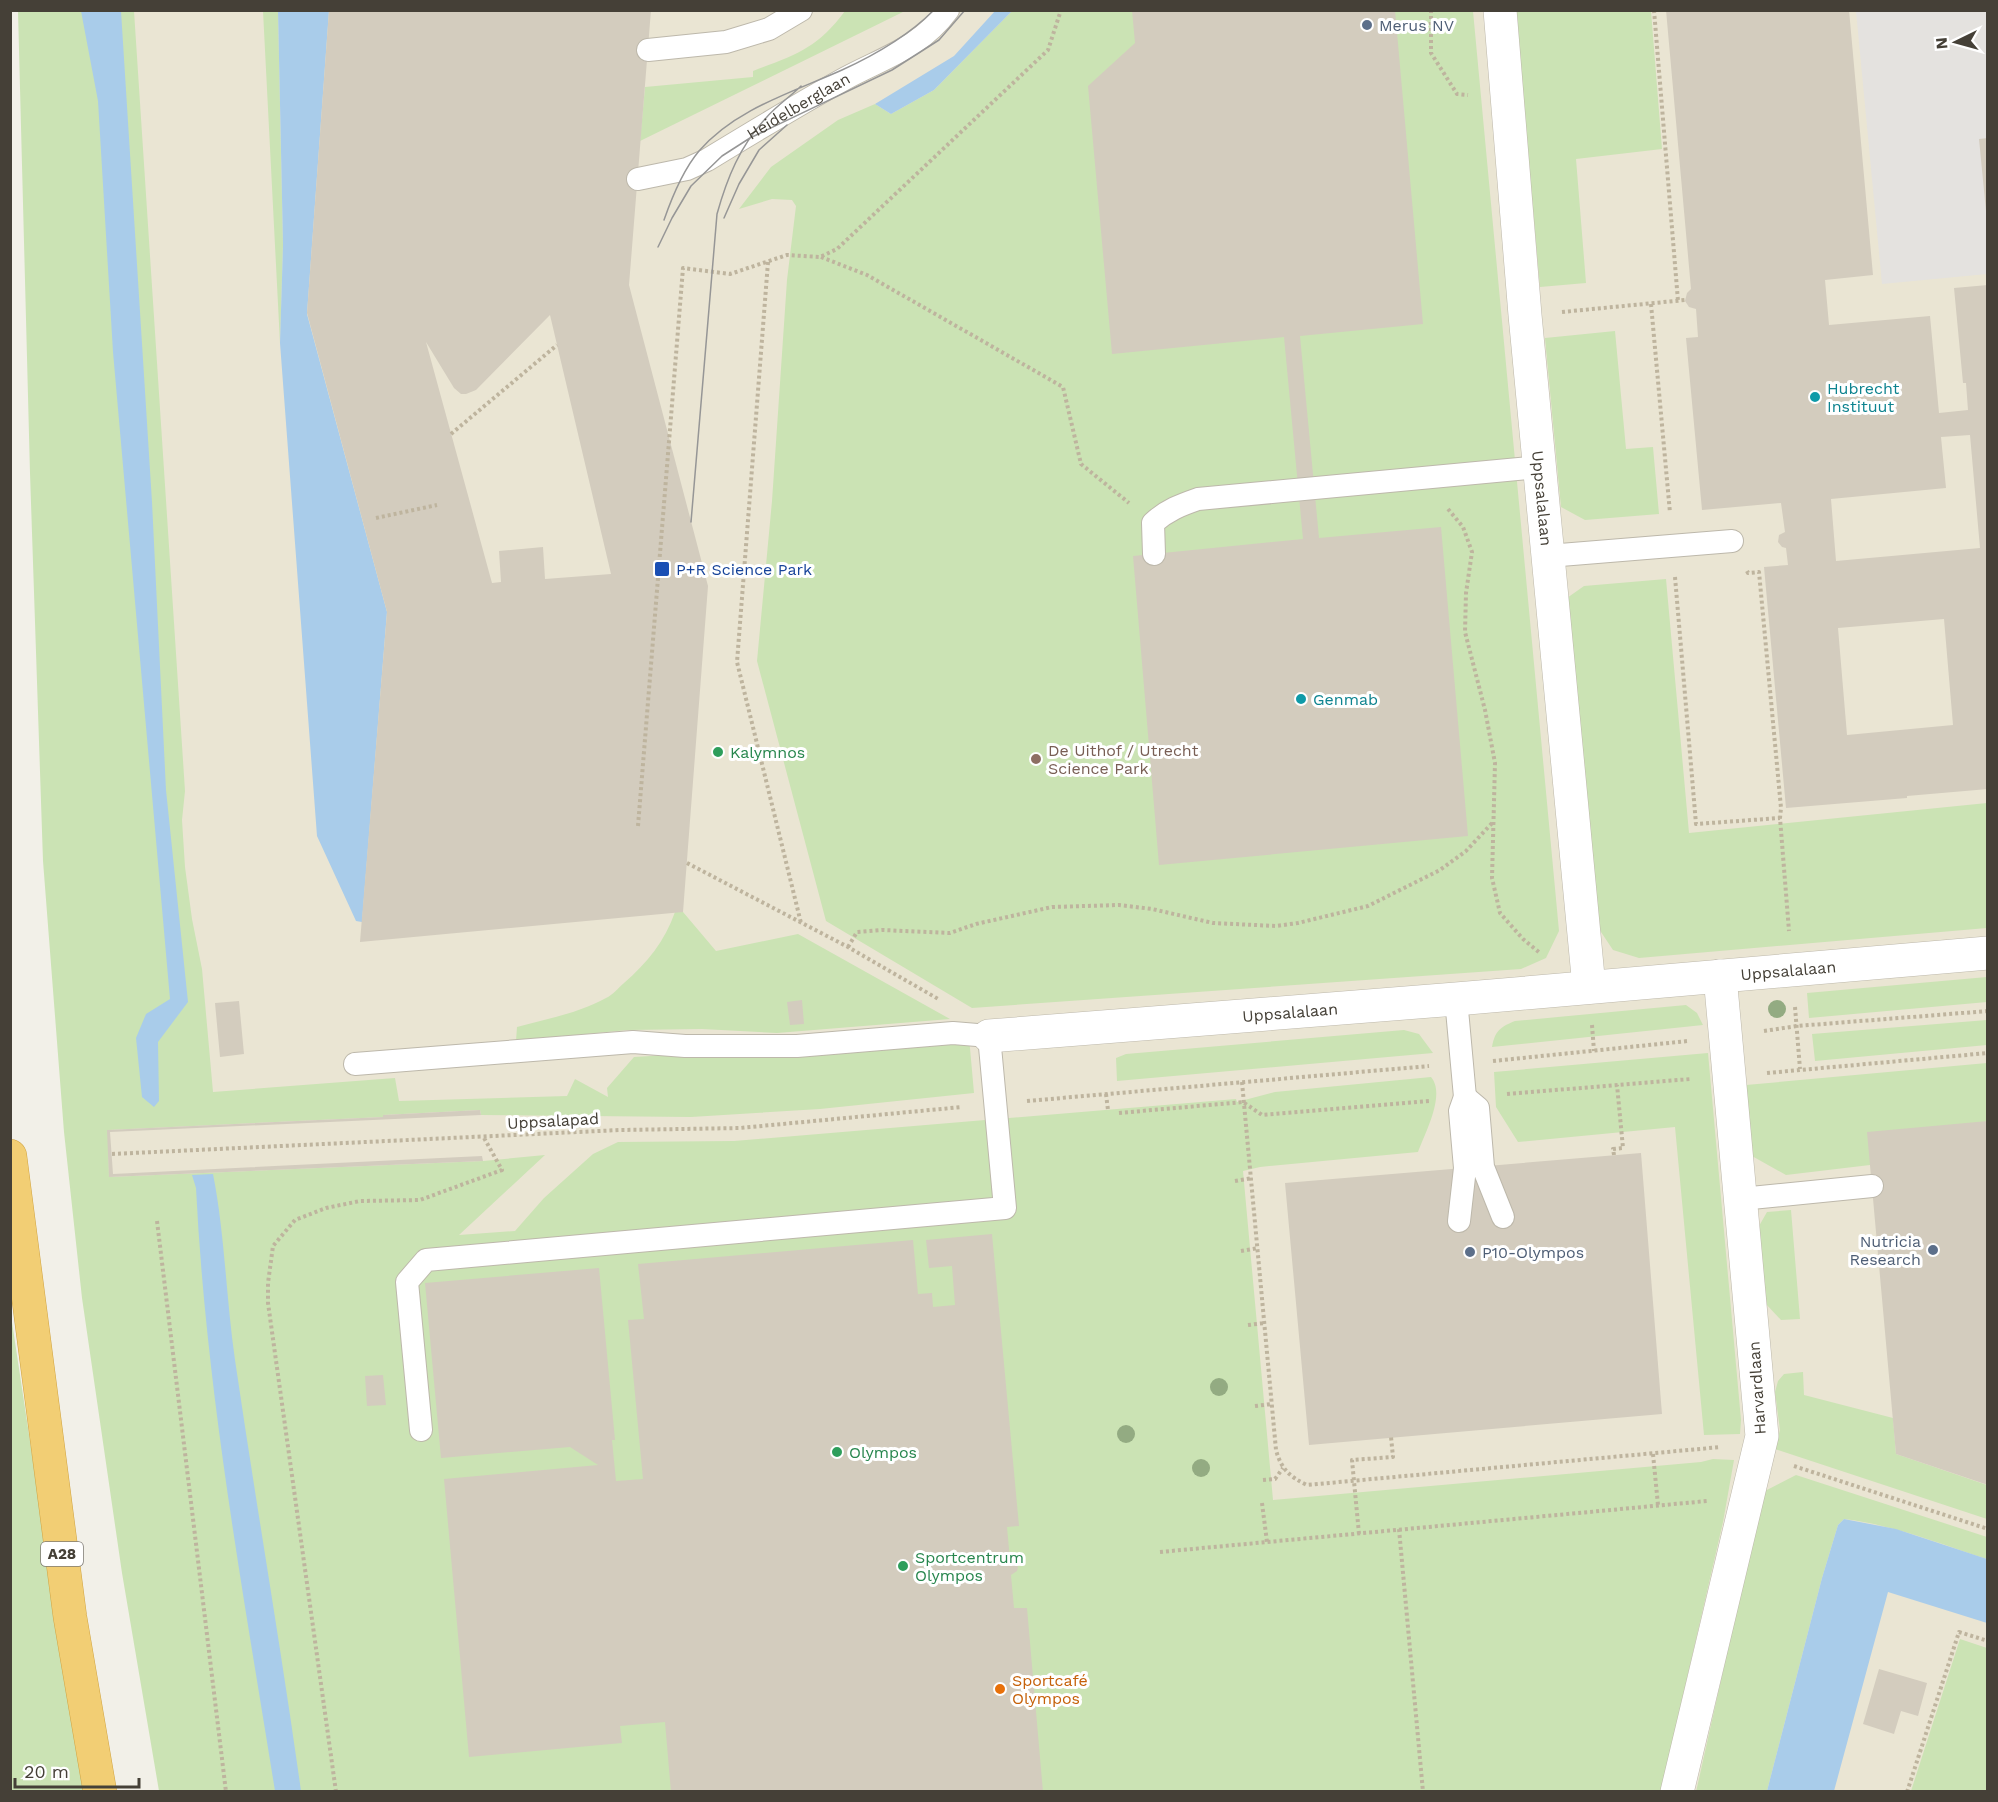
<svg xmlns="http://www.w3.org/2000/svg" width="1998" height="1802" viewBox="0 0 1998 1802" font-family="'Work Sans',sans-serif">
  <rect width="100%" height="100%" fill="#f2f0e8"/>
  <path fill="#eae5d3" d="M61 11H1987V1791H207L92 1139Z"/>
  <path fill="#cbe3b4" d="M18 11H134L185 791 182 820 185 867 192 919 202 969 213 1092 395 1078 399 1101 567 1096 575 1079 608 1097 607 1088 634 1057 969 1037 974 1093 820 1109 691 1117 481 1115 480 1110 383 1115V1117L108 1130 109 1177 483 1161 545 1155 459 1235 515 1231 544 1198 593 1154 618 1142 734 1141 1236 1099 1237 1102 1275 1092 1431 1077C1446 1094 1425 1133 1418 1152L1260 1167 1243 1171 1273 1500 1701 1462 1713 1459 1734 1460 1723 1522 1661 1791H159L122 1573 82 1298 64 1132 43 861 30 473Z
    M263 11H278L283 245 280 343Z
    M845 11H905L640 141 645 87 753 77V71C795 55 817 49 845 11Z
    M1012 11H1473L1559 931 1546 958 1521 969 972 1008 826 921 757 661 772 501 787 280 796 206 792 200 772 199 739 209 771 167 838 120 875 104 891 114 934 90Z
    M1515 11H1651L1662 149 1576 159 1586 283 1540 287Z
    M1615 331 1626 449 1653 447 1659 514 1585 520 1561 507 1545 338Z
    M1666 579 1689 833 1987 803V928L1639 958 1613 950 1599 929 1567 598 1584 586Z
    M675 912H683L716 951 798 934 950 1019 777 1033 702 1029 627 1030 516 1041 517 1027C547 1019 579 1013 606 998 613 995 618 988 624 983 647 963 665 941 675 912Z
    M1987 977V1002L1809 1018 1807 993Z
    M1686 1005 1697 1013 1703 1025 1492 1047C1495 1031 1500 1027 1515 1021Z
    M1987 1020V1045L1815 1061 1812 1034Z
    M1404 1030 1419 1034 1433 1053 1117 1081 1116 1058 1126 1054Z
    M1708 1053 1741 1420 1740 1434 1704 1435 1675 1127 1518 1142 1496 1107 1494 1072Z
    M1987 1063V1121L1870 1165 1786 1175 1752 1156 1746 1085Z
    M1791 1210 1800 1319 1781 1320 1765 1303 1759 1226 1767 1212Z
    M10 1309 83 1791H11Z
    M1803 1372 1804 1395 1893 1418 1896 1454 1987 1485V1519L1775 1449 1780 1430 1775 1392 1778 1381 1784 1374Z
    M1796 1475 1987 1537V1559C1940 1544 1894 1525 1844 1519L1838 1525 1822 1578 1767 1791 1696 1792 1763 1492Z
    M1960 1639 1987 1648V1791H1911Z"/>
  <path fill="#e4e2df" d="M1856 11H1987V274L1882 284Z"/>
  <path fill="#a9ccea" d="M81 11H121L152 502 166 790 188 1002 158 1042 159 1101 154 1107 142 1097 136 1038 146 1014 170 999 113 352 98 101Z
    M278 11H329L307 314 387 612 362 922 356 921 317 836 280 343 283 245Z
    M995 11H1012L934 90 891 114 875 104 954 56Z
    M213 1174C225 1235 226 1298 235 1360 256 1504 281 1647 301 1791H275C243 1592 206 1390 196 1188L192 1175Z
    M1844 1519 1896 1529 1987 1559V1623L1888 1592 1834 1791H1767L1822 1578 1838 1525Z"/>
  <path fill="#d3ccbe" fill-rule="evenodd" d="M329 10H651L629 285 708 586 683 912 360 942 387 612 307 313ZM550 315 611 574 545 579 543 547 499 551 501 582 492 583 426 342 454 388 461 394H466L476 390Z
    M1132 10H1395L1423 324 1300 336 1319 538 1441 527 1468 836 1159 865 1133 556 1303 539 1284 337 1112 354 1088 86 1135 43Z
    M1666 10H1849L1873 275 1825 280 1829 325 1930 316 1939 413 1968 410 1966 383H1963L1954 288 1988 285V789L1907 796V798L1786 808 1764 567 1788 565 1786 548 1782 547 1778 542 1779 535 1785 532 1781 503 1702 510 1686 338 1698 337 1696 309 1689 307 1685 301 1687 293 1691 289ZM1970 435 1980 548 1836 561 1831 499 1946 488 1941 437ZM1944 619 1953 725 1847 735 1838 628Z
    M1988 138V211H1986L1979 139Z
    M802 1000 804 1024 790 1025 787 1002Z
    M239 1001 244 1054 220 1057 215 1003Z
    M480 1110 481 1115 110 1132 113 1174 482 1156 483 1161 109 1177 107 1130 383 1117V1115Z
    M1988 1121V1485L1896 1454 1867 1132Z
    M1641 1153 1662 1414 1309 1445 1285 1183Z
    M992 1234 1019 1526 1007 1527 1010 1560 1015 1562 1018 1567 1017 1571 1011 1575 1014 1608H1027L1043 1792H671L665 1722 620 1726 622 1743 469 1757 444 1479 598 1465 570 1447 441 1458 425 1283 599 1268 615 1440H612L616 1481 643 1479 628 1320 644 1319 638 1264 913 1240 918 1294 932 1293 933 1307 955 1305 952 1266 929 1268 926 1240Z
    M383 1375 386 1405 367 1406 365 1376Z
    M1879 1669 1927 1683 1918 1716 1901 1711 1894 1734 1863 1724Z"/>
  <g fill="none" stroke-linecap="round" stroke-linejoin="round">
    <g stroke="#bdb8ab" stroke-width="24">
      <g id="service">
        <path d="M648 50 726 42 769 29 801 10"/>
        <path id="s1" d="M638 179 687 169 707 160C753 132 799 104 846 78 885 57 920 48 948 10"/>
        <path d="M1154 554 1153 523C1167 510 1181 505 1198 499L1540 467"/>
        <path d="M1548 556 1732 541"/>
        <path d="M1456 999 1465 1097"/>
        <path d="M355 1064 633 1042 685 1046H797L953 1033 989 1036 1005 1208 426 1260 407 1282 421 1430"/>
        <path d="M1741 1199 1872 1186"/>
        <path d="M1459 1221 1465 1168 1460 1111 1465 1097 1478 1108 1483 1167 1503 1217"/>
      </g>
    </g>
    <g stroke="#bdb8ab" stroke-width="34">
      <g id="minor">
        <path id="s2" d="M1500 10 1525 315 1589 987"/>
        <path id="s3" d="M989 1036 1456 999 1988 953"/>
        <path d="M1677 1792 1762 1436 1720 976"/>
      </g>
    </g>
    <g stroke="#d0a444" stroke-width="34">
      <path id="motorway" d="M10 1156 70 1617 100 1792"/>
    </g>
    <path stroke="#beb49e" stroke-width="4" stroke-dasharray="3 3" stroke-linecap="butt" d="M1431 10V53L1457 94 1468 95
      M1654 10 1678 301
      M821 257 867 275 1063 387 1081 464 1129 503
      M768 262 737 662 801 923
      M1651 304 1670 513
      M1562 312 1685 300
      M451 434 557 345
      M1448 509 1463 527 1472 552 1466 593 1465 632 1485 710 1495 763 1492 878 1500 913 1523 939 1540 953
      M376 518 437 505
      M1747 571 1748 573 1759 572 1781 808 1780 818
      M1675 577 1696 824 1780 818 1789 931
      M638 826 683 268 730 274 787 255 820 257 837 249 1048 50 1061 10
      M687 863 848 947 940 1000
      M848 947 857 932 882 930 950 933 976 924 1052 907 1119 905 1152 909 1213 923 1276 926 1298 923 1368 906 1440 870 1466 851 1494 821
      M1795 1007 1800 1069
      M1592 1025 1594 1051
      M1764 1031 1797 1026 1988 1011
      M1493 1061 1688 1041
      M1767 1073 1988 1053
      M1242 1082 1276 1450C1281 1469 1290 1477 1307 1485L1721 1447
      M1106 1094 1108 1110
      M1507 1094 1691 1079
      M1027 1101 1429 1066
      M1119 1113 1243 1102 1262 1115 1430 1101
      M112 1154 620 1130 740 1128 962 1107
      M1614 1155 1613 1149 1623 1148 1617 1085
      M1235 1181 1252 1178
      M157 1221 226 1792
      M1241 1251 1258 1248
      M1248 1325 1265 1323
      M1255 1406 1272 1404
      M1653 1454 1658 1505
      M1794 1466 1988 1529
      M1263 1480 1275 1479 1283 1468
      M1262 1503 1267 1542
      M1399 1529 1423 1792
      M1359 1534 1352 1460 1393 1457 1391 1437
      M1160 1552 1707 1501
      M336 1792 268 1303V1283L273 1246 295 1220 326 1208 360 1201 420 1200 502 1170 483 1136
      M1907 1792 1959 1632 1988 1641"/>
    <use href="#service" stroke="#fff" stroke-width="22"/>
    <use href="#minor" stroke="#fff" stroke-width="33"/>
    <use href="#motorway" stroke="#f2ce74" stroke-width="33"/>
    <path stroke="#969696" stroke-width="1.5" d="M724 218 739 184 759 150 787 125
      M664 220C672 197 683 170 699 151 735 109 793 92 842 70 875 55 908 36 934 10
      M658 247 672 218 691 186 722 156 750 138 892 70 939 40 965 10
      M691 522 717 214C727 178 740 146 766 118 776 106 790 97 801 86"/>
  </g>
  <g fill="#93ab82">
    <circle cx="1777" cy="1009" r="9"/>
    <circle cx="1219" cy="1387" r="9"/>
    <circle cx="1126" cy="1434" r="9"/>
    <circle cx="1201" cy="1468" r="9"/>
  </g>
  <g fill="#5c6f8a" stroke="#fff" stroke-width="2">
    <circle cx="1367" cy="25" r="6"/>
    <circle cx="1933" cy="1250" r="6"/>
    <circle cx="1470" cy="1252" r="6"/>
  </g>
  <g fill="#0f9aa8" stroke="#fff" stroke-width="2">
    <circle cx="1815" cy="397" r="6"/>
    <circle cx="1301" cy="699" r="6"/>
  </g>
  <rect fill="#1a4fb4" stroke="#fff" stroke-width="2" x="654" y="561" width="16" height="16" rx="3"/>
  <g fill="#2e9e5b" stroke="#fff" stroke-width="2">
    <circle cx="718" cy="752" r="6"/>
    <circle cx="837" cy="1452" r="6"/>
    <circle cx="903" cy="1566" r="6"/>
  </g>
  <circle fill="#8d6e63" stroke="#fff" stroke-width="2" cx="1036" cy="759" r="6"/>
  <circle fill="#e8710a" stroke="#fff" stroke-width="2" cx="1000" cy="1689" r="6"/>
  <g text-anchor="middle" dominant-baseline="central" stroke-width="6" stroke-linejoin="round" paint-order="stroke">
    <rect fill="#fff" stroke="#7d7973" stroke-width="1.5" x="41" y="1542" width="42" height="24" rx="4.5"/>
    <g font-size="15" font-weight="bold" fill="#454037">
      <text x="62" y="1554">A28</text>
    </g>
    <g font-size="16" fill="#4e5e75" stroke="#fff" text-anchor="start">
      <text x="1379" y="25">Merus NV</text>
      <text x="1921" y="1241" text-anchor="end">Nutricia<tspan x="1921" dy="18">Research</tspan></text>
      <text x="1482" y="1252">P10-Olympos</text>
    </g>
    <g font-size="16" fill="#454037" stroke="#fff">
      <text stroke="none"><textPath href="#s1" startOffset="178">Heidelberglaan</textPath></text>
      <text stroke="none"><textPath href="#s2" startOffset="490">Uppsalalaan</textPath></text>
      <text stroke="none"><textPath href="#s3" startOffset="802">Uppsalalaan</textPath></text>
      <text stroke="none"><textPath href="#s3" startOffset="302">Uppsalalaan</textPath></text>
      <text transform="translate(553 1121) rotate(-3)">Uppsalapad</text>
      <text transform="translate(1757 1388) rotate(-94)">Harvardlaan</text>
    </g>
    <g font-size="16" fill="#0d838f" stroke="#fff" text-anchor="start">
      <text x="1827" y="388">Hubrecht<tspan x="1827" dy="18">Instituut</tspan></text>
      <text x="1313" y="699">Genmab</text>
    </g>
    <g font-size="16" fill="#164399" stroke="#fff" text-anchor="start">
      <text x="676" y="569">P+R Science Park</text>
    </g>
    <g font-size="16" fill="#785e54" stroke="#fff" text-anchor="start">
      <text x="1048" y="750">De Uithof / Utrecht<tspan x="1048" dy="18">Science Park</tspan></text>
    </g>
    <g font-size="16" fill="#27864d" stroke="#fff" text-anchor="start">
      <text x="730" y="752">Kalymnos</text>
      <text x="849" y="1452">Olympos</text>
      <text x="915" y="1557">Sportcentrum<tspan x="915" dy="18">Olympos</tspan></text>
    </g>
    <g font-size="16" fill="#c56008" stroke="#fff" text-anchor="start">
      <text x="1012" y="1680">Sportcafé<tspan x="1012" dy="18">Olympos</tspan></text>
    </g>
  </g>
  <rect width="1998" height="1802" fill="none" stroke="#454037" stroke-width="24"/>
  <g transform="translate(1956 42) rotate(265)" stroke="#ffffff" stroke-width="4.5" paint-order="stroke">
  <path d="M0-4.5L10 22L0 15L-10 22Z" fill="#454037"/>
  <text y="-9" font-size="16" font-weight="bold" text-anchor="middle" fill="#454037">N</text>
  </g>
  <path d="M15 1778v9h124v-9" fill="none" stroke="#454037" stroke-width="3"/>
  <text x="24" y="1778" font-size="18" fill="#454037" stroke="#ffffff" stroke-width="4.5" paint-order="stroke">20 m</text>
</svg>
